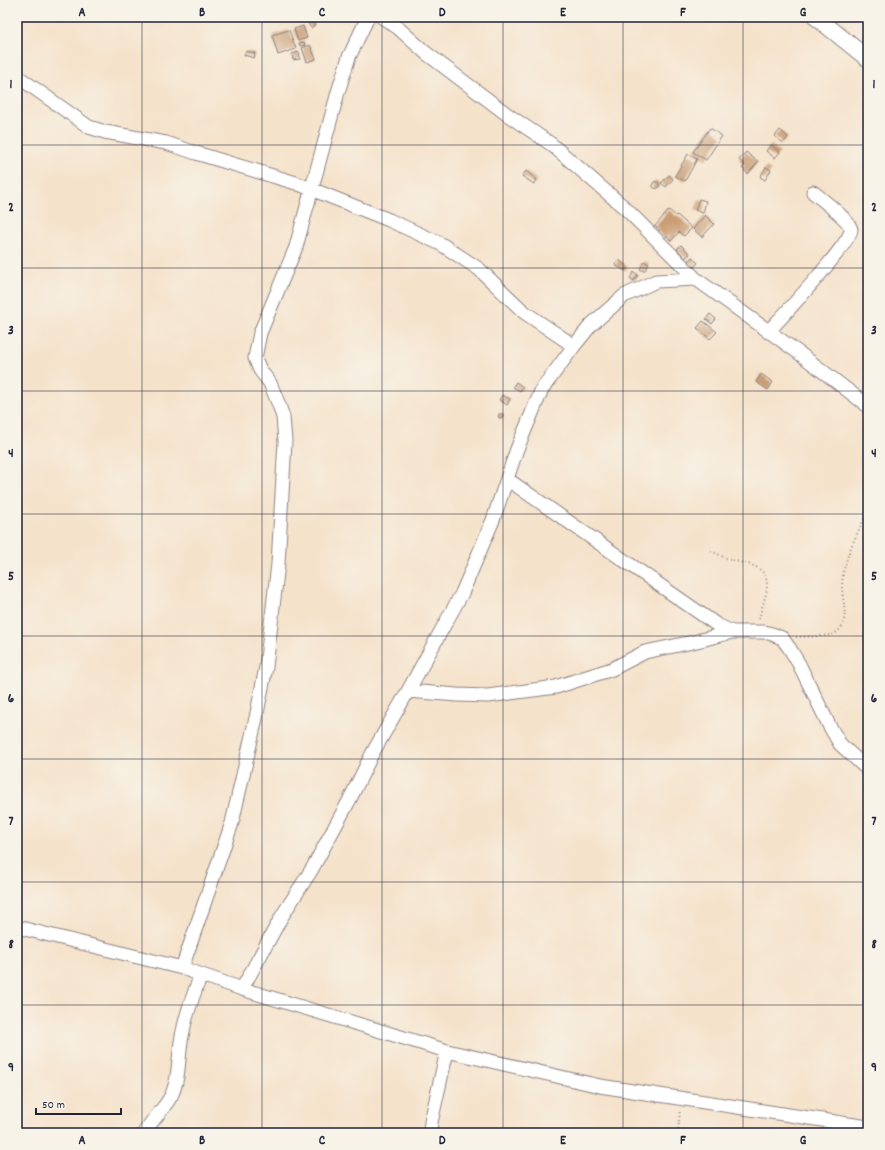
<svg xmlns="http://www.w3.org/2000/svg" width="885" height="1150" viewBox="0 0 885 1150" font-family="Dekko,sans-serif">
  <rect width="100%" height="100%" fill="#f7f3e8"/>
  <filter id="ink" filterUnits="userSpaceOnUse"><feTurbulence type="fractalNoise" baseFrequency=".025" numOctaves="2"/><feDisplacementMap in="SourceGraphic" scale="8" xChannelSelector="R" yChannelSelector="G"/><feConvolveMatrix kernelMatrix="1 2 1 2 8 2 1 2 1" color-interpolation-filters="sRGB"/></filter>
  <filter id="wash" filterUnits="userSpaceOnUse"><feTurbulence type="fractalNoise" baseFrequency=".012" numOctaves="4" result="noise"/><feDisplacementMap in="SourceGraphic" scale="16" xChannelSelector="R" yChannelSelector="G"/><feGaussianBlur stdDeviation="0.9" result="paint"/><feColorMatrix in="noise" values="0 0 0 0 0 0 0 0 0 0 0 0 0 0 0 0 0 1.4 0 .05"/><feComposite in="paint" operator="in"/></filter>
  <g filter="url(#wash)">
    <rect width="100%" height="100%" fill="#f5e2ca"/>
    <g id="blocks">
      <path fill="#c99c73" d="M311 19 315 25 311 28 307 22Z
        M303 26 307 38 298 41 294 29Z
        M289 30 296 49 278 55 272 35Z
        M304 42 305 45 300 46 299 43Z
        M310 45 316 59 307 62 302 48Z
        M246 51 255 53 254 58 244 55Z
        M299 52 300 59 293 60 292 54Z
        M710 128 722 136 706 160 693 152Z
        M780 130 788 137 783 143 775 136Z
        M771 145 780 152 775 158 766 151Z
        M746 152 758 162 748 174 742 168 745 165 739 160Z
        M688 154 697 159 685 181 675 176Z
        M766 167 771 170 765 180 760 177Z
        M526 171 537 180 534 184 522 176Z
        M669 175 673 179 666 187 661 183Z
        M652.5 185a3.5 3.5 0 1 1 7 0a3.5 3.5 0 1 1-7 0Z
        M699 199 706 201 703 213 695 210Z
        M669 210 676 216 677 215 692 228 684 236 679 232 671 241 667 236 664 238 658 232 660 230 655 226Z
        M705 215 714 224 702 237 693 229Z
        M681 245 690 254 685 258 677 249Z
        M692 257 698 263 694 267 688 261Z
        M619 260 628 267 625 271 615 265Z
        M644 261 649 264 644 271 640 269Z
        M634 272 638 275 634 281 630 278Z
        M710 314 716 319 712 324 706 319Z
        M703 321 717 332 710 339 697 328Z
        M761 374 773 382 768 390 756 382Z
        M516 382 523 387 520 391 513 387Z
        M502 395 510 399 507 405 499 400Z
        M498.5 416a2.5 2.5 0 1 1 5 0a2.5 2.5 0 1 1-5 0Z"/>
    </g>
  </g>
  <g filter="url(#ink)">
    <use href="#blocks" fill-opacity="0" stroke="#8c8282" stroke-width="1"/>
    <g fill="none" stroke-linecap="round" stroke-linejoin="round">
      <g stroke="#8c8282" stroke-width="15">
        <path id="minor" d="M382 17 397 27 426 53 508 115 551 144 625 208 696 279 799 353 868 406
          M17 76 89 127 105 132 166 143 196 153 296 183 389 220 441 244 479 269 524 312 574 346
          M768 332C781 318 852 242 851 230 851 221 821 199 813 192
          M507 479 717 625 732 632H764L772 634 782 638 790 649 799 664 829 725 840 744 868 770
          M408 691 457 695 488 696 556 687 612 669 645 652 693 642 732 632
          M17 927 182 968 242 989 447 1051 600 1086 868 1127
          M182 968 232 823 256 718 266 667 278 564 285 441 283 417 279 405 270 383 260 370 255 358 260 333 296 247 338 92 349 57 368 17
          M242 989 282 916 312 869 350 799 372 754 408 691 462 593 493 520 517 449 542 389 574 346 591 325 624 296 656 281 696 279
          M144 1133C152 1120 164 1109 171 1096 180 1078 178 1055 182 1036 186 1014 193 995 201 975
          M430 1133 431 1122 447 1051"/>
      </g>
      <g stroke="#8c8282" stroke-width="18">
        <path id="tertiary" d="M816 17 868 59"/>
      </g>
      <path stroke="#8c8282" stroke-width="2" stroke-dasharray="1 3" stroke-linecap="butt" d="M711 551C718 554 725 558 731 560 747 564 768 565 767 587 766 597 761 609 759 620
        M796 637C806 636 831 638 838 631 850 621 842 600 842 587 842 560 857 535 868 511
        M678 1133 680 1110"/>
      <use href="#minor" stroke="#fff" stroke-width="13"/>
      <use href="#tertiary" stroke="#fff" stroke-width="16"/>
    </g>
  </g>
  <path fill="none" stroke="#22223b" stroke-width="1" stroke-opacity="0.55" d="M142 17V1133M262 17V1133M382 17V1133M503 17V1133M623 17V1133M743 17V1133M17 145H868M17 268H868M17 391H868M17 514H868M17 636H868M17 759H868M17 882H868M17 1005H868"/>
  <rect width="885" height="1150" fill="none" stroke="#f7f3e8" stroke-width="44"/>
  <path d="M36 1108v6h85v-6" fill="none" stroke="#22223b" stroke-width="2"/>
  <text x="42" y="1108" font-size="12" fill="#22223b" stroke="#f7f3e8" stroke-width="3" paint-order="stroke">50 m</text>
  <rect x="22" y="22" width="841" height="1106" fill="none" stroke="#22223b" stroke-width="1.5"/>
  <g font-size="13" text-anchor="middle" font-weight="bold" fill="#22223b">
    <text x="82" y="16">A</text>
    <text x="202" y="16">B</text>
    <text x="322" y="16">C</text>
    <text x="442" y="16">D</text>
    <text x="563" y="16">E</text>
    <text x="683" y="16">F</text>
    <text x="803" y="16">G</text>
    <text x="11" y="88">1</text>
    <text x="874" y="88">1</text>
    <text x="11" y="211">2</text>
    <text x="874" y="211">2</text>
    <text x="11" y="334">3</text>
    <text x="874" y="334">3</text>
    <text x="11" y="457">4</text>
    <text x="874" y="457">4</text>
    <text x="11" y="580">5</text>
    <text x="874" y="580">5</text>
    <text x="11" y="702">6</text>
    <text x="874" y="702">6</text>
    <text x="11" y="825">7</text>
    <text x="874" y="825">7</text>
    <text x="11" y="948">8</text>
    <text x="874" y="948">8</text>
    <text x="11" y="1071">9</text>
    <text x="874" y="1071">9</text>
    <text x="82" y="1144">A</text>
    <text x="202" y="1144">B</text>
    <text x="322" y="1144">C</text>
    <text x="442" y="1144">D</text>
    <text x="563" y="1144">E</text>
    <text x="683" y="1144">F</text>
    <text x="803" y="1144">G</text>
  </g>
</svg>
